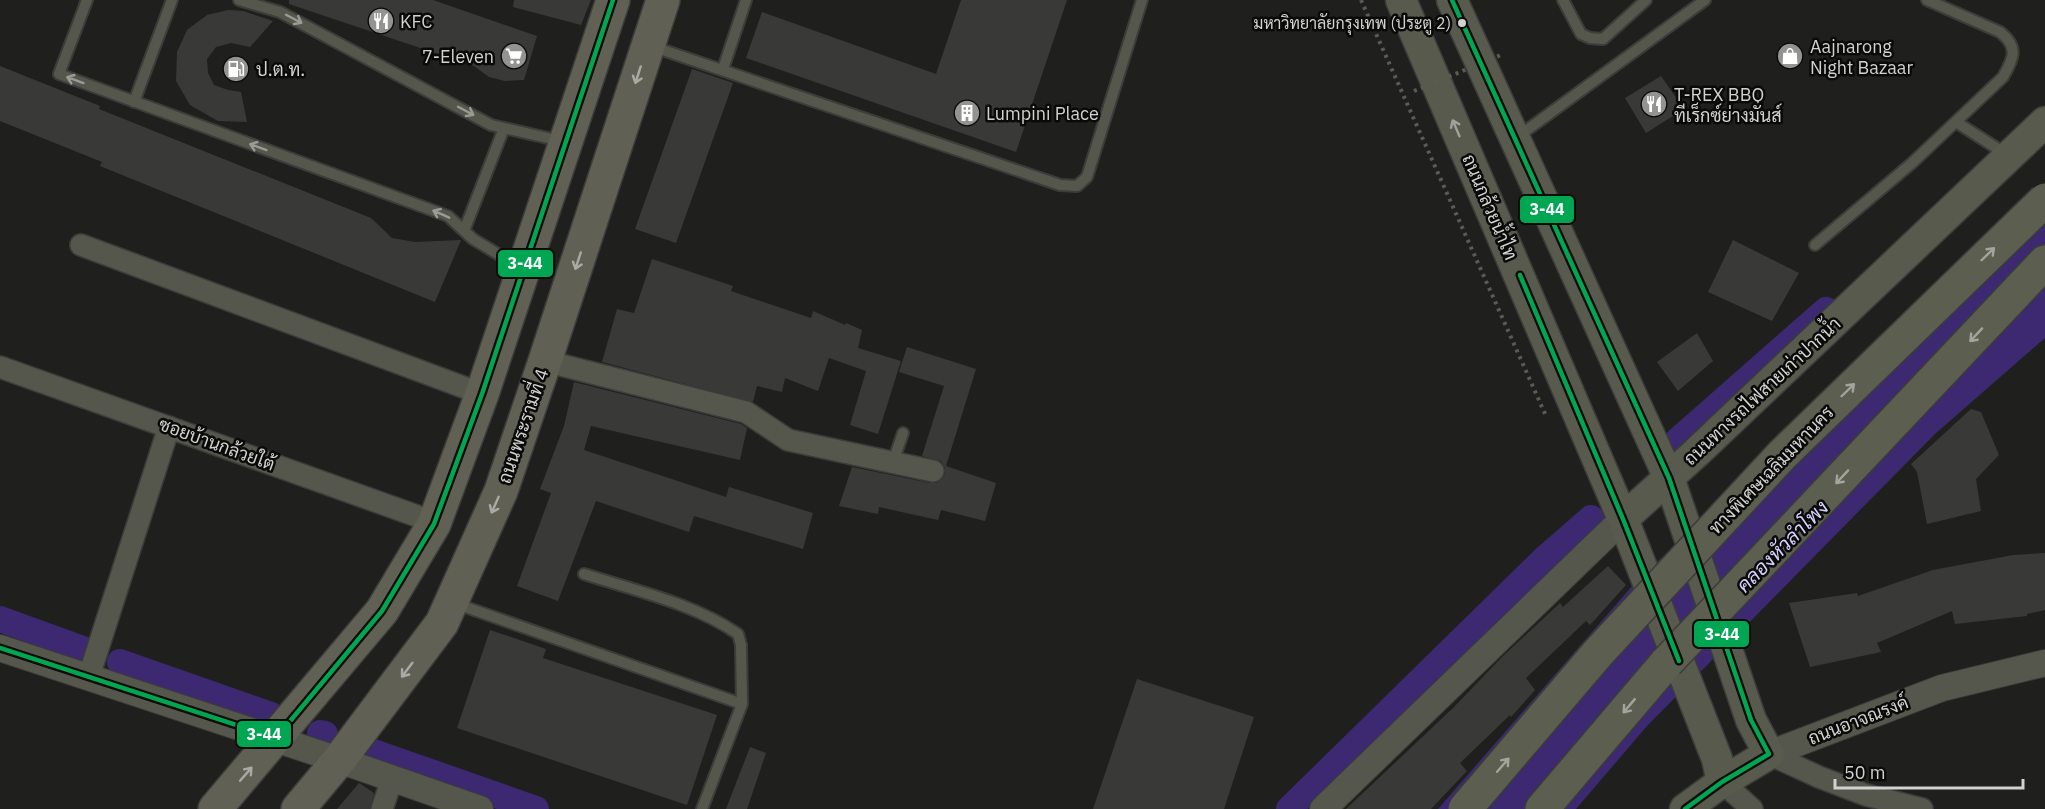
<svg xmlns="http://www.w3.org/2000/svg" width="2045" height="809" viewBox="0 0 2045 809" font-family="'IBM Plex Sans',Sarabun,sans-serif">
  <rect width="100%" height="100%" fill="#1f201e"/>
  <path fill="#3c2971" d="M2045 190V338L1935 434 1647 726 1576 809H1438L1633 585Z"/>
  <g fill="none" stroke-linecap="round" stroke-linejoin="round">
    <path stroke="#3c2971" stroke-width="26" d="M1678 440 1826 310 1835 314
      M0 619 91 652
      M120 662 271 715
      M320 733 325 734
      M365 749 536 809
      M1289 809 1544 559 1591 518"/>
  </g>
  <path fill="#393a38" d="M289 0H433L537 36 524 80 505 81 489 77 474 66 289 4Z
    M514 0H591L581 25 513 7Z
    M961 0H1067L1016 152 746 58 762 12 936 74Z
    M228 10 243 11 273 21 250 47 231 43 216 47 207 59 208 73 214 85 228 90 241 92 247 122 218 121 190 105 176 81 177 52 187 30 207 15Z
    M0 66 100 106 99 109 371 218 392 238 415 242 461 240 435 302 100 166 102 162 0 121Z
    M692 69 733 83 676 243 635 229Z
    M1661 76 1684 109 1646 133 1625 98Z
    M1733 240 1799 273 1772 321 1708 292Z
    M652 259 733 286 731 291 811 318 813 311 845 325 846 323 862 330 858 348 901 361 878 434 850 425 866 371 829 358 818 391 785 378 782 392 757 386 753 402 602 362 617 309 634 313Z
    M1697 333 1713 361 1678 391 1657 362Z
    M907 347 976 369 946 466 996 483 985 521 941 510 938 520 879 507 878 514 839 506 852 467 930 483H937L945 474V468L941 461 922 456 944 386 899 372Z
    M574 382 741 424 747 428 740 460 591 426 584 450 726 497 729 487 813 513 803 549 694 516 689 532 596 501 558 601 517 586 551 493 540 489 564 426Z
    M1971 409 1981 412 1999 455 1976 479 1981 511 1927 524 1917 472 1911 464Z
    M2045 553V610L2027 614V616L1955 624 1952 611 1877 643 1881 652 1810 667 1789 603 1857 593 1858 596 1933 570 2013 555Z
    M1608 566 1626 585 1590 625 1586 621 1526 678 1535 690 1511 717 1510 715 1460 763 1467 771 1431 809H1346L1454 707 1503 656 1560 603 1563 607Z
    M490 630 546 649 543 658 717 715 687 805 457 728Z
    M1137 679 1254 717 1224 809H1093Z
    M750 747 766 753 747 809H726Z
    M359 783 374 793 370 809H337Z"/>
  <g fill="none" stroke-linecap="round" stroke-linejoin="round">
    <g stroke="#3c3c3a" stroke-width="14">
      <path id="service" d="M87 0 59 74 448 216 473 239 521 268
        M239 0 280 12 491 125 561 141
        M1563 0 1581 34 1590 38 1603 39 1646 0
        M651 46 1060 185 1077 186 1087 177 1142 0
        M723 69 746 0
        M134 102 172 0
        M1956 122 2006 154
        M1516 138 1705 0
        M464 231 504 128
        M1815 245 1912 163 2003 77C2014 58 2019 47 2000 32L1927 0
        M893 462 903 433
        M584 574C634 590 695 604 738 634L741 645 742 704
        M454 603 742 704 702 809"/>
    </g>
    <g stroke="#3c3c3a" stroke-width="24">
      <path id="minor" d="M81 245 482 394
        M545 361 746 412 788 440 933 471
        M0 367 417 516 434 524
        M89 676 169 427
        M1769 754 1819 777 1866 795 1922 809
        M1722 782 1752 809
        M382 809 392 779"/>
    </g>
    <g stroke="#3c3c3a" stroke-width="28">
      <path id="tertiary" d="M0 648 339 760 480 809
        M1769 754 1942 688 2045 663
        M1323 809 1623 519"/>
    </g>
    <g stroke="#3c3c3a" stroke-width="33">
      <path id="secondary" d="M1401 0 1623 519 1717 759 1722 782
        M1452 0 1669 478 1751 720 1769 754 1722 782 1685 809
        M1623 519 1697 452 2045 122"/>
    </g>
    <g stroke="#3c3c3a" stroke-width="36">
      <path id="primary" d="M215 809 382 611 434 524 482 394 613 0
        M298 809 339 760 442 623 501 491 545 361 663 0"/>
    </g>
    <g stroke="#3c3c3a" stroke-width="36">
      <path id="motorway" d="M1738 587 2045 262
        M1542 809 1667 662"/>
    </g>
    <path stroke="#5a5b53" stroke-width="4" stroke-dasharray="3 4.5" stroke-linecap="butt" d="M1361 0 1546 416"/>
    <use href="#service" stroke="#56574c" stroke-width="10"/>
    <use href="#minor" stroke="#56574c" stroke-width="21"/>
    <use href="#tertiary" stroke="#56574c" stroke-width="26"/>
    <use href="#secondary" stroke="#585a4d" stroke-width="30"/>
    <use href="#primary" stroke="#606154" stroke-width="33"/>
    <use href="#motorway" stroke="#5c5e50" stroke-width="33"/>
    <g stroke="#3c3c3a" stroke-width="36" stroke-linecap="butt">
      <path id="motorway-bridge" d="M1667 662 1738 587
        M1465 809 1598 653 1782 455 2045 200"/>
    </g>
    <path stroke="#5a5b53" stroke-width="4" stroke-dasharray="3 4.5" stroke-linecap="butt" d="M1414 91 1501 55"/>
    <use href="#motorway-bridge" stroke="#5c5e50" stroke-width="33"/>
    <g stroke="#0a0a09" stroke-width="9">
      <path id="bus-1" d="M1452 0 1669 478 1751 720 1769 754 1722 782 1685 809
        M1520 275 1623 519 1679 661
        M0 648 276 738 382 611 434 524 482 394 613 0"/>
    </g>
    <use href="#bus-1" stroke="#00a651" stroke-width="4.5"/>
  </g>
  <defs><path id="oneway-shaft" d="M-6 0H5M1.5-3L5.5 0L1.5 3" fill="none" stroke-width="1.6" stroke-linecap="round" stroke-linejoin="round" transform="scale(1.5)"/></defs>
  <g stroke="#9a9b95">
    <use href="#oneway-shaft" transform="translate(294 19) rotate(28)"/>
    <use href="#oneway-shaft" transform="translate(75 80) rotate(-160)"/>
    <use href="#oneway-shaft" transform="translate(466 111) rotate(28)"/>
    <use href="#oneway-shaft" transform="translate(258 147) rotate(-160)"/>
    <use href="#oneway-shaft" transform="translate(441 214) rotate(-156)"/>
  </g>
  <g stroke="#aaaaa5">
    <use href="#oneway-shaft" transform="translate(638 75) rotate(108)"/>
    <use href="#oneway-shaft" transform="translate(578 261) rotate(108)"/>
    <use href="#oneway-shaft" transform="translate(495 505) rotate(114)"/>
    <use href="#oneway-shaft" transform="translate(407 670) rotate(127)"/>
    <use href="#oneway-shaft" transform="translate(246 774) rotate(-49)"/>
  </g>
  <use stroke="#a1a29c" href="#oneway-shaft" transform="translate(1456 128) rotate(-113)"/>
  <g stroke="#a3a49d">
    <use href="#oneway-shaft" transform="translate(1988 254) rotate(-44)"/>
    <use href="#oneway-shaft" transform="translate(1976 335) rotate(133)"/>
    <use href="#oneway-shaft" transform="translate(1848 390) rotate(-44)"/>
    <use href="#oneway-shaft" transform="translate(1842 477) rotate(133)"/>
    <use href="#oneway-shaft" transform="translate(1629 706) rotate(130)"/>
    <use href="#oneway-shaft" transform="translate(1503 765) rotate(-49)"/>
  </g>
  <defs>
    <g id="restaurant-disc" transform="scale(1.35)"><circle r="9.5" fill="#939492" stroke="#0a0a09"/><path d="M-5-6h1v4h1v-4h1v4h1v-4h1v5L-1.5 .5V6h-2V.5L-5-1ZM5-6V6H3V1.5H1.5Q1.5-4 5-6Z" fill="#fff"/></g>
    <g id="supermarket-disc" transform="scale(1.35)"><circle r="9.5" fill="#939492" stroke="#0a0a09"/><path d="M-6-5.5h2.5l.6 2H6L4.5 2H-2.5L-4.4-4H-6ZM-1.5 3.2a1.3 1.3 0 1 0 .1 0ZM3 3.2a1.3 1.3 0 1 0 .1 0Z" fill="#fff"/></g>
    <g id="shop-disc" transform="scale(1.35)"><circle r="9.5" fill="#939492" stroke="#0a0a09"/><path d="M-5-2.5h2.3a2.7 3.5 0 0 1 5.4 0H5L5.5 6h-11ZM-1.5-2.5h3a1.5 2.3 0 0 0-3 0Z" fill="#fff"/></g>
    <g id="fuel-disc" transform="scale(1.35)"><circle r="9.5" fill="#939492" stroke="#0a0a09"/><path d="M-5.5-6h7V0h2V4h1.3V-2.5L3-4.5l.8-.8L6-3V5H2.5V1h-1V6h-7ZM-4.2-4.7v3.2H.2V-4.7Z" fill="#fff"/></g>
    <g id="building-disc" transform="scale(1.35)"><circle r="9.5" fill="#939492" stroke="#0a0a09"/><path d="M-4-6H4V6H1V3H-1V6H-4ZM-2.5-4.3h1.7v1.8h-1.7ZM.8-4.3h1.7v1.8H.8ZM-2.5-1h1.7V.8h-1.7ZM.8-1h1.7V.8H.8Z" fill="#fff"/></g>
  </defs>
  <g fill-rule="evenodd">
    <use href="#restaurant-disc" x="381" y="21"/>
    <use href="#supermarket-disc" x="514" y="56"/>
    <use href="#shop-disc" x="1790" y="56"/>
    <use href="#fuel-disc" x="236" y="69"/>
    <use href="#restaurant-disc" x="1654" y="104"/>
    <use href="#building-disc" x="967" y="113"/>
  </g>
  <circle fill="#d2d2d0" stroke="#0a0a09" stroke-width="2" cx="1462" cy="23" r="5"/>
  <g text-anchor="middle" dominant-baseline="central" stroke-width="5" stroke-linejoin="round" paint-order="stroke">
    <g font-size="16" fill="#d2d2d0" stroke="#0a0a09" text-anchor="end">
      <text x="1451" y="23">มหาวิทยาลัยกรุงเทพ (ประตู 2)</text>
    </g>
    <g font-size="18" fill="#d2d2d0" stroke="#0a0a09" text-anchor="start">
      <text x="400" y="21">KFC</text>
      <text x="1810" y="46">Aajnarong<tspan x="1810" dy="21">Night Bazaar</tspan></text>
      <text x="494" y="56" text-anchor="end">7-Eleven</text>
      <text x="256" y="69">ป.ต.ท.</text>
      <text x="1674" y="94">T-REX BBQ<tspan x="1674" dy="21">ทีเร็กซ์ย่างมันส์</tspan></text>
      <text x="986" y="113">Lumpini Place</text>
    </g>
    <g font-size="18" fill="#d2d2d0" stroke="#0a0a09">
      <text transform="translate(1490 207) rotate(67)">ถนนกล้วยน้ำไท</text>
      <text transform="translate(1762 391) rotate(-43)">ถนนทางรถไฟสายเก่าปากน้ำ</text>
      <text transform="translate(523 426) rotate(-71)">ถนนพระรามที่ 4</text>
      <text transform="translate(217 444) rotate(20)">ซอยบ้านกล้วยใต้</text>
      <text transform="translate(1771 470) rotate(-46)">ทางพิเศษเฉลิมมหานคร</text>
      <text transform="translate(1858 720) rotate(-21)">ถนนอาจณรงค์</text>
    </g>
    <g font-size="20" font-style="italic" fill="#d6d0ff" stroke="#0a0a09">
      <text transform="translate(1782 546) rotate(-45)">คลองหัวลำโพง</text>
    </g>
  </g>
  <g stroke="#0a0a09" stroke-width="2">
    <rect x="1519" y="195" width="56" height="29" rx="6" fill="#00a651"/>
    <rect x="497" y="249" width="57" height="29" rx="6" fill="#00a651"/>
    <rect x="1693" y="620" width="57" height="28" rx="6" fill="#00a651"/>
    <rect x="236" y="720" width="56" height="28" rx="6" fill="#00a651"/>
  </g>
  <g font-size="16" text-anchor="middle" font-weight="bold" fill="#fff">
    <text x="1547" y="215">3-44</text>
    <text x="525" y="269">3-44</text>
    <text x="1722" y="640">3-44</text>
    <text x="264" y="740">3-44</text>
  </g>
  <path d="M1835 779v9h188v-9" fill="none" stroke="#d2d2d0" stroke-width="3"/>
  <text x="1844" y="779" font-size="18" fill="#d2d2d0" stroke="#0a0a09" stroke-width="4.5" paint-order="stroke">50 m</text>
</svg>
